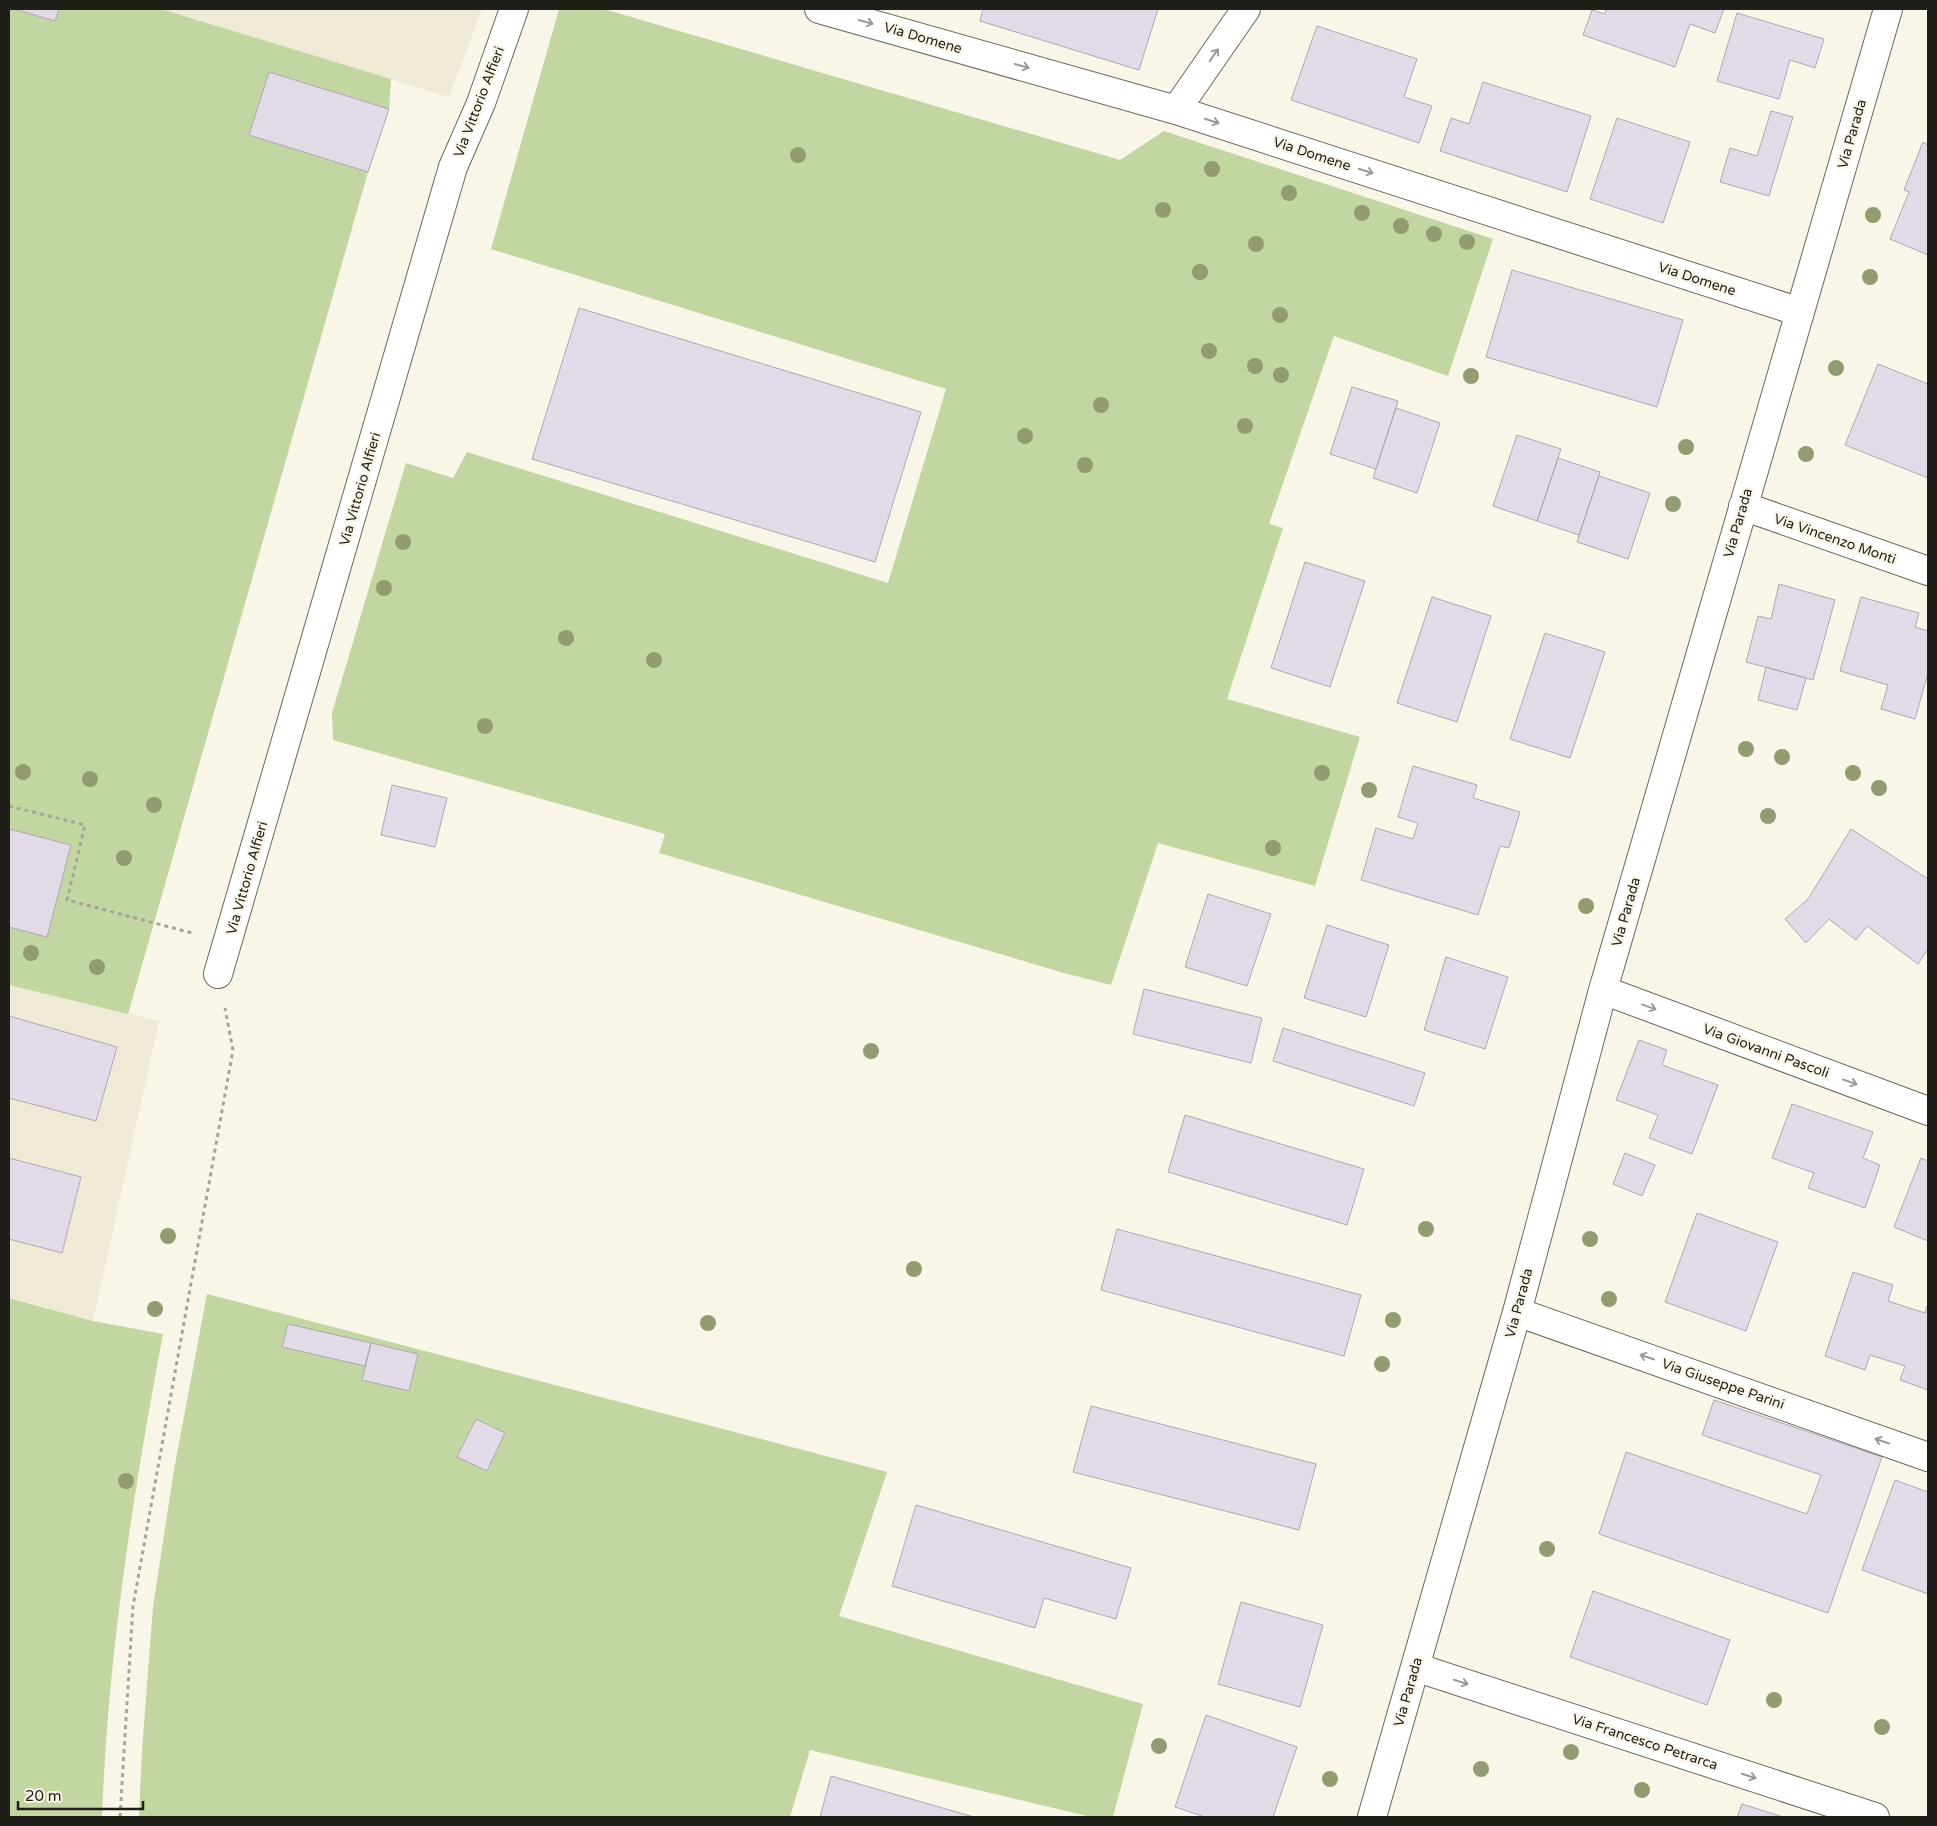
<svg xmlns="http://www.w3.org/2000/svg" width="1937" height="1826" viewBox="0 0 1937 1826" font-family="'Varela Round',sans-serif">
  <rect width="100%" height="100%" fill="#f9f5e7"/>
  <path fill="#efead5" d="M161 9H482L449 97Z
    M9 985 159 1021 93 1321 9 1297Z"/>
  <path fill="#c1d6a0" d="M9 9H161L391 79 389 109 368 172 128 1014 9 985Z
    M559 9H604L1120 160 1164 131 1493 239 1448 376 1334 336 1269 524 1283 528 1227 699 1360 737 1315 886 1158 843 1111 985 1064 973 659 853 665 834 333 740 332 713 406 463 453 478 467 452 888 583 946 389 491 249Z
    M207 1294 887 1472 839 1616 1143 1704 1113 1817H1091L810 1750 790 1817H139L142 1750 153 1607 174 1470Z
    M9 1298 93 1321 163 1334C133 1493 108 1655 102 1817H9Z"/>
  <path fill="#e2dae6" stroke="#afa7b3" d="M14 9H59L55 21Z
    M983 9H1158L1139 70 980 21Z
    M1606 9H1724L1715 33 1690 24 1675 67 1583 35 1592 10 1605 14Z
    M1737 13 1824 39 1815 68 1790 60 1779 99 1717 81Z
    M1317 26 1417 59 1404 97 1432 106 1419 143 1291 100Z
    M269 72 389 109 368 172 249 135Z
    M1483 82 1591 116 1567 192 1440 151 1451 118 1469 124Z
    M1771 111 1793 117 1769 196 1720 182 1730 148 1757 156Z
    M1617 118 1690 142 1663 223 1590 199Z
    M1923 142 1928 145V255L1890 239 1909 192 1904 190Z
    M1512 270 1683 320 1657 407 1486 357Z
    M579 308 921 412 875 562 532 459Z
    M1878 364 1928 384V478L1845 445Z
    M1352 387 1398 401 1376 469 1330 454Z
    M1396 408 1440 423 1417 493 1373 478Z
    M1517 435 1561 449 1537 521 1493 506Z
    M1558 458 1600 472 1579 535 1537 521Z
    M1599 476 1650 493 1628 559 1577 542Z
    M1305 562 1365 581 1330 687 1271 668Z
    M1779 584 1835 600 1813 680 1746 662 1758 616 1771 619Z
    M1432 597 1491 616 1457 722 1397 703Z
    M1861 597 1919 613 1915 627 1928 631V673L1915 719 1881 709 1888 685 1840 671Z
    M1545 633 1605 652 1570 758 1510 739Z
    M1766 667 1806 678 1797 710 1758 700Z
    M1413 766 1477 785 1473 798 1520 812 1509 848 1500 846 1478 915 1361 880 1376 828 1413 839 1418 823 1398 817Z
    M392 785 447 798 435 847 381 835Z
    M9 829 71 845 47 937 9 927Z
    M1851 829 1928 879V949L1918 964 1867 926 1856 940 1829 919 1806 943 1785 919 1808 899Z
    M1208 894 1271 914 1247 986 1185 967Z
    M1327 925 1389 945 1366 1017 1304 998Z
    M1446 957 1508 977 1485 1049 1424 1030Z
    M1144 989 1262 1018 1251 1063 1133 1034Z
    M9 1016 117 1047 96 1121 9 1098Z
    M1283 1028 1425 1073 1414 1106 1273 1061Z
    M1639 1040 1667 1050 1662 1065 1718 1085 1692 1154 1649 1138 1658 1115 1616 1100Z
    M1792 1104 1873 1132 1863 1158 1880 1165 1865 1208 1808 1188 1814 1173 1772 1158Z
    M1185 1115 1364 1169 1347 1225 1168 1172Z
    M1625 1153 1655 1165 1642 1196 1613 1184Z
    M9 1158 81 1177 62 1253 9 1239Z
    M1921 1158 1928 1161V1241L1894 1227Z
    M1697 1213 1778 1242 1746 1331 1665 1302Z
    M1117 1229 1361 1295 1344 1356 1101 1290Z
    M1853 1272 1893 1285 1888 1301 1925 1313 1928 1303V1390L1900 1380 1905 1366 1870 1355 1865 1370 1825 1356Z
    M288 1324 371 1343 365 1366 282 1347Z
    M371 1343 418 1354 409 1391 362 1380Z
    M1714 1400 1882 1457 1828 1613 1599 1534 1626 1452 1807 1514 1821 1475 1702 1435Z
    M1091 1406 1316 1464 1299 1530 1073 1472Z
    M476 1419 505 1433 487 1471 457 1457Z
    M1895 1480 1928 1492V1594L1862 1570Z
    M916 1505 1131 1568 1116 1619 1044 1598 1035 1628 892 1586Z
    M1593 1591 1730 1640 1707 1705 1570 1657Z
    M1241 1602 1323 1625 1300 1707 1218 1684Z
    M1206 1715 1297 1747 1273 1817H1205L1175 1807Z
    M831 1776 974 1817H820Z
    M1742 1804 1783 1817H1737Z"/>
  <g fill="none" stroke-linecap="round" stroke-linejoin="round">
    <g stroke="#6c695d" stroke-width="30">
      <path id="street" d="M819 9 1176 110 1800 312
        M1176 110 1246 9
        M1743 506 1928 571
        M218 974 453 167 481 103 514 9
        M1603 990 1928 1111
        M1517 1312 1928 1457
        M1415 1667 1875 1817
        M1372 1817 1517 1312 1603 990 1888 9"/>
    </g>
    <path stroke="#a7a499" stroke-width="3" stroke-dasharray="4 4" stroke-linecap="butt" d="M9 806 85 825 67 900 192 933
      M120 1817 133 1606 233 1050 225 1008"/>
    <use href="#street" stroke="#fff" stroke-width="28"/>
  </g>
  <g fill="#939c70">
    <circle cx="798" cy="155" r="8"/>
    <circle cx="1212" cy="169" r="8"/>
    <circle cx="1289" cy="193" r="8"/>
    <circle cx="1163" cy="210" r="8"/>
    <circle cx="1362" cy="213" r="8"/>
    <circle cx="1873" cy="215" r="8"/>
    <circle cx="1401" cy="226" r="8"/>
    <circle cx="1434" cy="234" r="8"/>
    <circle cx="1467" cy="242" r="8"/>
    <circle cx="1256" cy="244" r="8"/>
    <circle cx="1200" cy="272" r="8"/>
    <circle cx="1870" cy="277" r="8"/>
    <circle cx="1280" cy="315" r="8"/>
    <circle cx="1209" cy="351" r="8"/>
    <circle cx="1255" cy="366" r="8"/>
    <circle cx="1836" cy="368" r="8"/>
    <circle cx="1281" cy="375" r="8"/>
    <circle cx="1471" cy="376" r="8"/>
    <circle cx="1101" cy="405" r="8"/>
    <circle cx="1245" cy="426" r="8"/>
    <circle cx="1025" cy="436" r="8"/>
    <circle cx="1686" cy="447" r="8"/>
    <circle cx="1806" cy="454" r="8"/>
    <circle cx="1085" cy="465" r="8"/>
    <circle cx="1673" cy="504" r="8"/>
    <circle cx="403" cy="542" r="8"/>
    <circle cx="384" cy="588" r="8"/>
    <circle cx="566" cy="638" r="8"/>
    <circle cx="654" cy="660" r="8"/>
    <circle cx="485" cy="726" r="8"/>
    <circle cx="1746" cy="749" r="8"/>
    <circle cx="1782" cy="757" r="8"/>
    <circle cx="23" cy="772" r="8"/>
    <circle cx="1322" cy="773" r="8"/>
    <circle cx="1853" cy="773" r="8"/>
    <circle cx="90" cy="779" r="8"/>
    <circle cx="1879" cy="788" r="8"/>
    <circle cx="1369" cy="790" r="8"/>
    <circle cx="154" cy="805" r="8"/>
    <circle cx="1768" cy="816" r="8"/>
    <circle cx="1273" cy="848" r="8"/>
    <circle cx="124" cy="858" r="8"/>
    <circle cx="1586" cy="906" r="8"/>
    <circle cx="31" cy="953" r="8"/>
    <circle cx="97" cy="967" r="8"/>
    <circle cx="871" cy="1051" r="8"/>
    <circle cx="1426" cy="1229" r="8"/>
    <circle cx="168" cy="1236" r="8"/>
    <circle cx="1590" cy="1239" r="8"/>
    <circle cx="914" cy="1269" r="8"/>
    <circle cx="1609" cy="1299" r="8"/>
    <circle cx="155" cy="1309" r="8"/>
    <circle cx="1393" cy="1320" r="8"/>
    <circle cx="708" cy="1323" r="8"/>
    <circle cx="1382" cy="1364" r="8"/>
    <circle cx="126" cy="1481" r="8"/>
    <circle cx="1547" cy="1549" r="8"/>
    <circle cx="1774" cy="1700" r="8"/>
    <circle cx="1882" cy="1727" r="8"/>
    <circle cx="1159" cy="1746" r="8"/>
    <circle cx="1571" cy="1752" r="8"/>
    <circle cx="1481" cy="1769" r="8"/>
    <circle cx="1330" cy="1779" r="8"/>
    <circle cx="1642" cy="1790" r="8"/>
  </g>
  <defs><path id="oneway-shaft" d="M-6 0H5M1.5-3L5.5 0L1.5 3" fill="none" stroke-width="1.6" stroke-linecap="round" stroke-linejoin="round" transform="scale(1.25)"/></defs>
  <g stroke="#9b9a98">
    <use href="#oneway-shaft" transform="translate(866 22) rotate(16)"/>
    <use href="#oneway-shaft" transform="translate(1214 55) rotate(-55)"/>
    <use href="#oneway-shaft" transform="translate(1022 66) rotate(16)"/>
    <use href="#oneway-shaft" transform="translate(1212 121) rotate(18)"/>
    <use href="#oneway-shaft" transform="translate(1366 171) rotate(18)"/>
    <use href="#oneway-shaft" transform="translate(1649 1007) rotate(20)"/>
    <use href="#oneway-shaft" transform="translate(1850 1082) rotate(20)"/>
    <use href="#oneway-shaft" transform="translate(1647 1357) rotate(-161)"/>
    <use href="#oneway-shaft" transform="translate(1882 1441) rotate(-161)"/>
    <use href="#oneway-shaft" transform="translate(1461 1682) rotate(18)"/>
    <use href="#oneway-shaft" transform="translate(1749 1776) rotate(18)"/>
  </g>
  <g text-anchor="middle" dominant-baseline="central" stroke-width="5" stroke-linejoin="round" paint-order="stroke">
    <g font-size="14" fill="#201e19" stroke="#f9f5e7">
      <text transform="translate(923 38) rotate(16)">Via Domene</text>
      <text transform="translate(479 102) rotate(-69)">Via Vittorio Alfieri</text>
      <text transform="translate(1852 134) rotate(-74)">Via Parada</text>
      <text transform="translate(1312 154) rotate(18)">Via Domene</text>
      <text transform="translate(1697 279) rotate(18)">Via Domene</text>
      <text transform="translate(360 489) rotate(-74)">Via Vittorio Alfieri</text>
      <text transform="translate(1738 523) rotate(-74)">Via Parada</text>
      <text transform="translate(1835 539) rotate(19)">Via Vincenzo Monti</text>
      <text transform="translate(247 878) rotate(-74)">Via Vittorio Alfieri</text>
      <text transform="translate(1626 912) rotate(-74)">Via Parada</text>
      <text transform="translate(1766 1051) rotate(20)">Via Giovanni Pascoli</text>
      <text transform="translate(1519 1303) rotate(-75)">Via Parada</text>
      <text transform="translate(1723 1384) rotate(19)">Via Giuseppe Parini</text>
      <text transform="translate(1408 1692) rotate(-74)">Via Parada</text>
      <text transform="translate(1645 1742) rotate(18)">Via Francesco Petrarca</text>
    </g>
  </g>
  <rect width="1937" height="1826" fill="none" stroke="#201e19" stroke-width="20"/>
  <path d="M18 1801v8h125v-8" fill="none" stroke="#201e19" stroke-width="2.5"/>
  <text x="25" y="1801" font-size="15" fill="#201e19" stroke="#f9f5e7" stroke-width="4" paint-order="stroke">20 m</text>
</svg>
